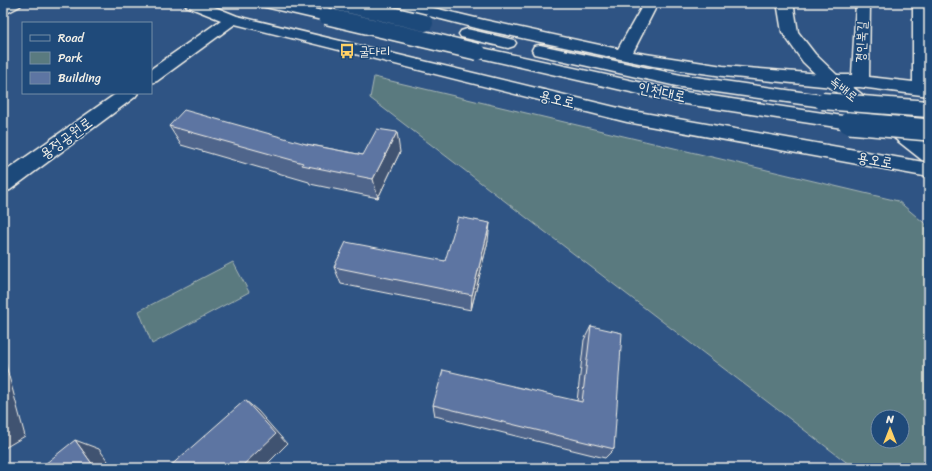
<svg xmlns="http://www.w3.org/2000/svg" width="932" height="471" viewBox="0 0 932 471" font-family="Sriracha,'Poor Story',sans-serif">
  <rect width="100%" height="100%" fill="#2f5484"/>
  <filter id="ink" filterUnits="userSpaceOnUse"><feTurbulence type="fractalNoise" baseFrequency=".025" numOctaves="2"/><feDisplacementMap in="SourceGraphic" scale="8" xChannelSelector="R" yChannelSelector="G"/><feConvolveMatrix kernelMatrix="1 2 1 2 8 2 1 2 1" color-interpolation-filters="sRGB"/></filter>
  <g filter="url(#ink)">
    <path fill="#5a7a7f" stroke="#a7b6b4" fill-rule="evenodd" d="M374 77 898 201 929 227V468H854L370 98ZM878 417H902V441H878Z
      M233 262 249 292 152 344 139 311Z"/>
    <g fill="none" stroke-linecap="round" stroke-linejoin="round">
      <g stroke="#f4f1e8" stroke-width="3">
        <path id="minor" d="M4 3H22L20 6 3 15Z
          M184 3H205L237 16 627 110 929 163V177L627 122 235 24 157 81 151 83V69L221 20 186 6Z
          M388 3H413L484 20 618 49 644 3H658L633 52 723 66 833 75H852L856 3H870L869 77 913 82V3H927L929 96 860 87H833L723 76 653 66 484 30 390 6Z
          M117 93H138L135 97 10 190 3 192V173Z"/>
      </g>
      <g stroke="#f4f1e8" stroke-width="3">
        <path id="major" d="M780 3H794V8L798 32 815 54 839 77 929 145V162L922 160 827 85 803 62 782 32 778 8Z"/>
      </g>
      <g stroke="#f4f1e8" stroke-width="3">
        <path id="highway" d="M259 3H287L331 13 334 16 331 19 326 21 261 6Z
          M467 29 514 40 516 43 514 46 508 48 461 37 459 34 461 31Z
          M540 45 681 75 822 95 828 97 831 101 828 105 822 107 681 87 534 54 532 50 534 46Z
          M478 47 679 91 849 117 856 118 858 123 856 128 849 129 679 103 472 56 470 52 472 48Z"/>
      </g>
      <use href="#minor" fill="#1f4a7a" fill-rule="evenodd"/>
      <use href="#major" fill="#1f4a7a" fill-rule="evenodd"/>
      <use href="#highway" fill="#1f4a7a" fill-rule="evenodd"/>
      <g stroke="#f4f1e8" stroke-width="19" stroke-linecap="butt">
        <path id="highway-bridge-far1" d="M341 3 425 23
          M326 16 478 52
          M822 101 929 109
          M849 123 861 124"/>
      </g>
      <g stroke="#f4f1e8" stroke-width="24" stroke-linecap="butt">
        <path id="highway-bridge" d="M849 123 929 130"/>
      </g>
      <use href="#highway-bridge-far1" stroke="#1f4a7a" stroke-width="16"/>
      <use href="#highway-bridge" stroke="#1f4a7a" stroke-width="21"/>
    </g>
    <path fill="#50658b" stroke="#f4f1e8" d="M169 126 306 144 363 155 400 152 378 198 310 184 309 182 181 145Z
      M488 241 471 310 341 284 334 267 445 261Z
      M591 326 614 449 605 458 435 416 433 405 577 401 584 340Z"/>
    <path fill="#415271" stroke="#f4f1e8" d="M397 132 400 152 378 198 373 179Z
      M490 223 488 241 471 310 472 295Z
      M3 354 25 436 3 449Z
      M245 400 258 411 287 444 263 468H240Z
      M75 440 99 449 113 468H95Z"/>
    <path fill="#5d75a2" stroke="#f4f1e8" d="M184 110 306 144 363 155 377 129 397 132 373 179 302 165 303 163 169 126Z
      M458 217 490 223 472 295 334 267 346 242 445 261Z
      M591 326 622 333 614 449 433 405 443 370 582 402Z
      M245 400 276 434 240 468H168Z
      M75 440 95 468H40Z"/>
  </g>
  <defs>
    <g id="bus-bare" transform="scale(1.2)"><path d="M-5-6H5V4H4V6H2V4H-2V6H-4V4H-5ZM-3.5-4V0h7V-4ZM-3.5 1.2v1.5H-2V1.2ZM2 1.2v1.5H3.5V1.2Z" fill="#ffd166" stroke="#1f4a7a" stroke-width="2.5" paint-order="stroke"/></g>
  </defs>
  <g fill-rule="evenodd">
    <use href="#bus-bare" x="347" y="51"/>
  </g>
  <g text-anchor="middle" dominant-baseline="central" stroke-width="3" stroke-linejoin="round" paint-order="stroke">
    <g font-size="13" fill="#f4f1e8" stroke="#1f4a7a">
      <text transform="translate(861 42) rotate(-87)">경인북길</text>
      <text transform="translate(844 89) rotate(39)">독배로</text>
    </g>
    <g font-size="13" fill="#f4f1e8" stroke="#1f4a7a" text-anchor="start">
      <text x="359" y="51">굴다리</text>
    </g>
    <g font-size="15" fill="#f4f1e8" stroke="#1f4a7a">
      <text transform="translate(662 92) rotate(12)">인천대로</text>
      <text transform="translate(557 99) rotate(14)">용오로</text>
      <text transform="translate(66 138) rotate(-36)">용정공원로</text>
      <text transform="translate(875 160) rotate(10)">용오로</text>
    </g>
  </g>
  <rect width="932" height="471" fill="none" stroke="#1f4a7a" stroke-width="16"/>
  <rect x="8" y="8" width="916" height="455" fill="none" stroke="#f4f1e8" stroke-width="1.5" filter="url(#ink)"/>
  <rect x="22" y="22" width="130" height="72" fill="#1f4a7a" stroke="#748da6"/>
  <rect x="30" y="35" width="20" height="6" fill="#1f4a7a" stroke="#748da6"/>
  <text x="58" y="42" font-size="12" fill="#f4f1e8">Road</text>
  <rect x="30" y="52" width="20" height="12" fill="#5a7a7f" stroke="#748da6"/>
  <text x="58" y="62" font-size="12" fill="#f4f1e8">Park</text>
  <rect x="30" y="72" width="20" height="12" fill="#5d75a2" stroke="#748da6"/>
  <text x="58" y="82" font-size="12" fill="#f4f1e8">Building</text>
  <g transform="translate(890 429)"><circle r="19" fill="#1f4a7a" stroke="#748da6"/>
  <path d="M0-3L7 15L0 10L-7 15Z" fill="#ffd166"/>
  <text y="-6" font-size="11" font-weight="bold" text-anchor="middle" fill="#f4f1e8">N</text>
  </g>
</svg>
